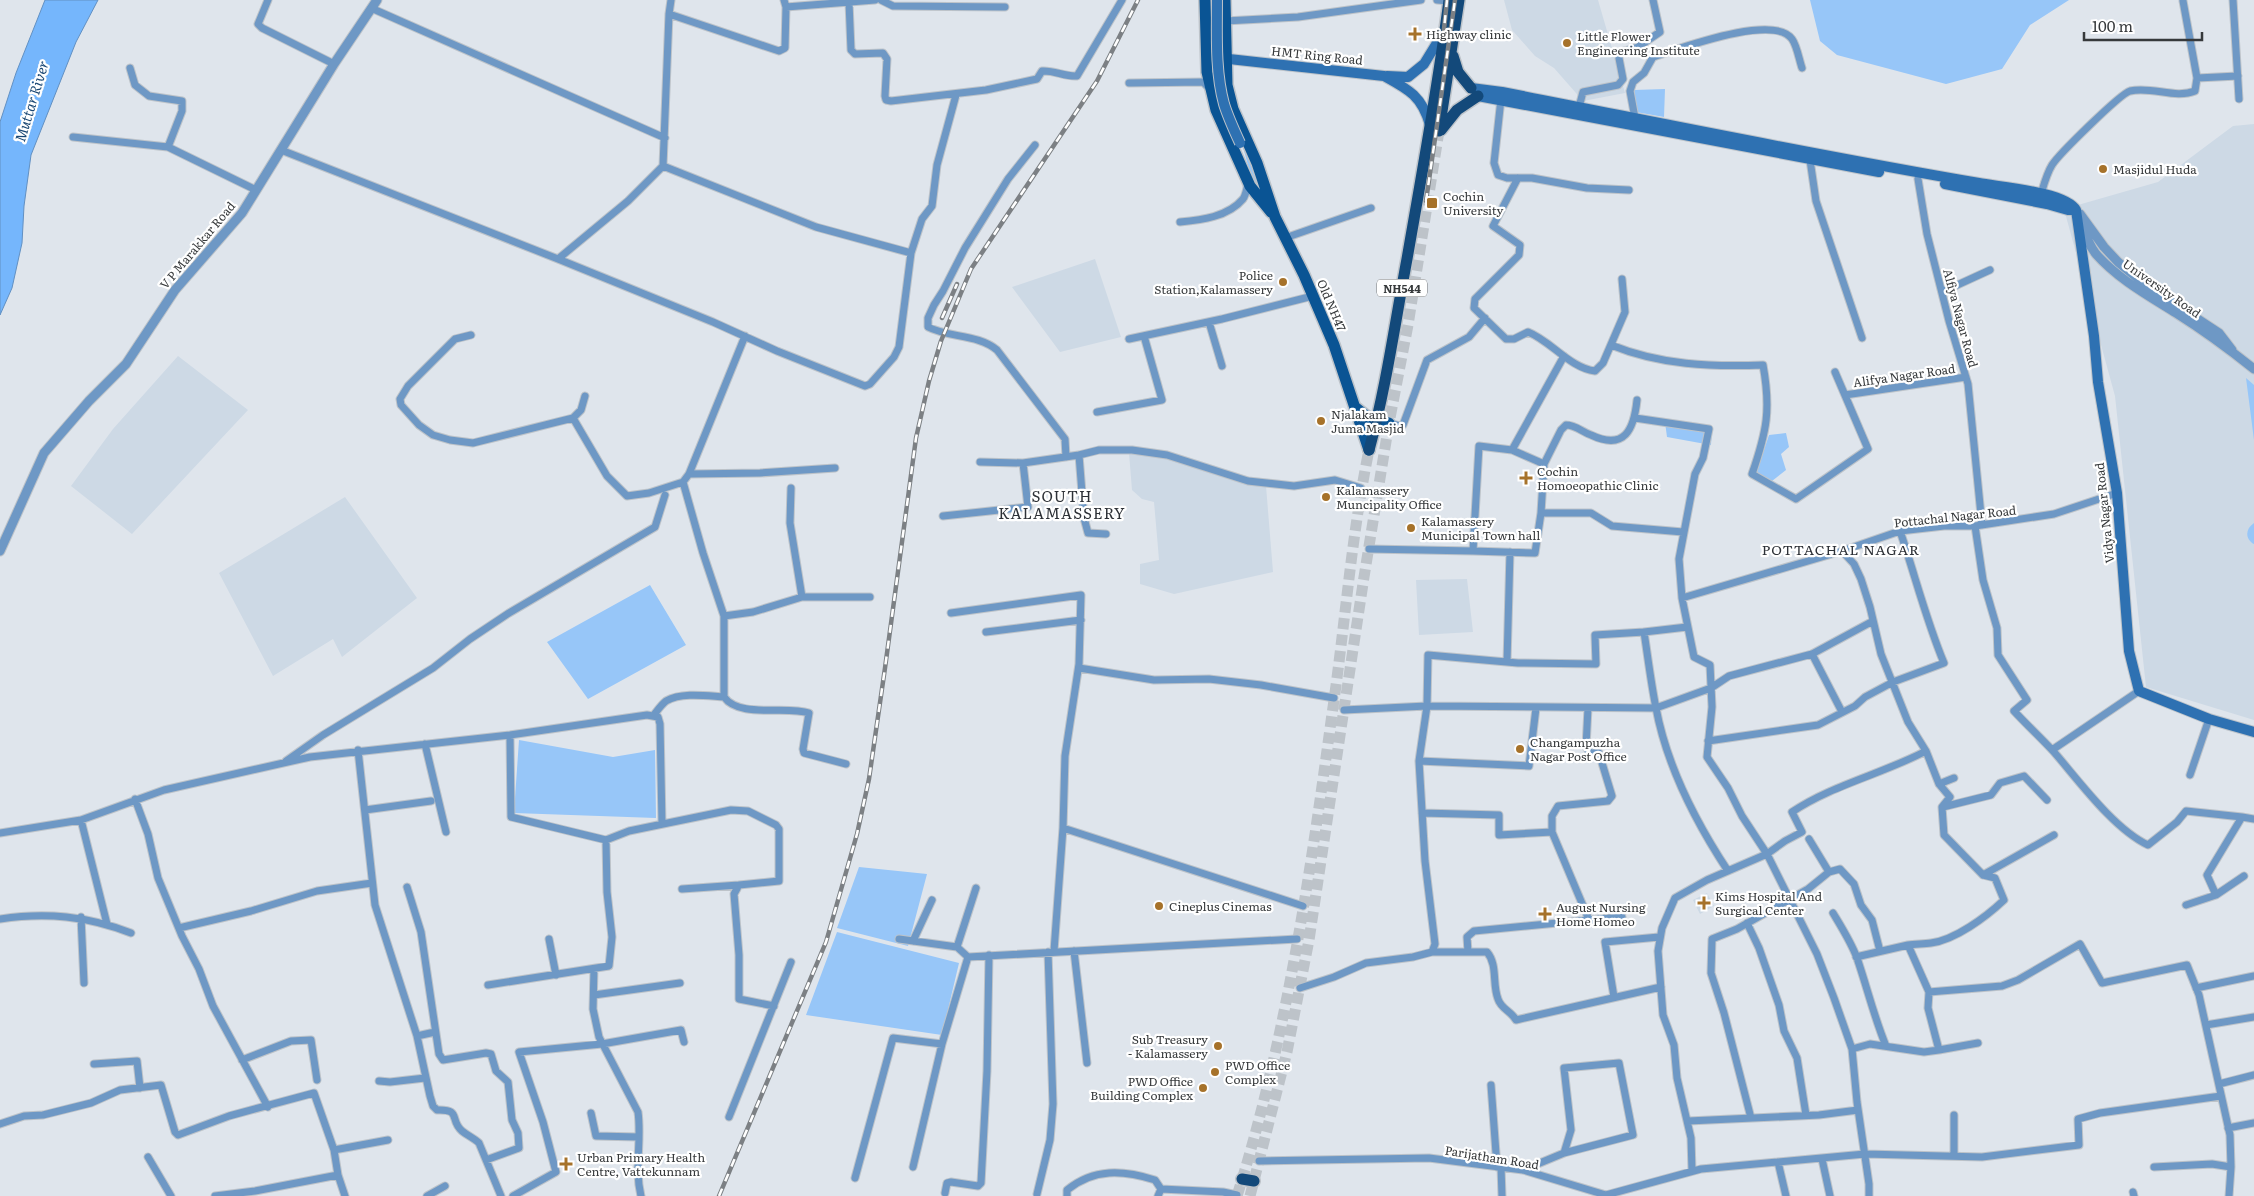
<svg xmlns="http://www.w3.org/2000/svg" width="2254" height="1196" viewBox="0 0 2254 1196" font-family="Literata,serif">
  <rect width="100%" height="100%" fill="#dfe5ec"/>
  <path fill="#cdd9e5" d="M1504 0H1598L1625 93 1583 101 1554 68 1535 56 1512 30Z
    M2254 124V720L2146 687 2115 396 2064 209 2158 182 2233 126Z
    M1095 259 1121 337 1060 352 1012 287Z
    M178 356 248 410 132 534 71 486 113 429Z
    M1129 453 1168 459 1234 481 1266 486 1273 572 1174 594 1140 584V564L1159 560 1157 536 1154 502 1142 499 1132 490Z
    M345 497 417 598 342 657 333 639 273 676 219 573Z
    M1467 579 1473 632 1419 635 1416 580Z
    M1707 893 1714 906 1700 914 1693 900Z"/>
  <path fill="#97c6f8" d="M1810 0H2069L2030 25 2002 69 1946 84 1837 55 1820 41Z
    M1665 89 1664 117 1636 112 1634 90Z
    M1243 147 1258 175 1256 183 1252 180Z
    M2246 378 2254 385V440Z
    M1665 422 1712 430 1711 445 1667 437Z
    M1786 433 1789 447 1781 454 1786 470 1772 481 1756 474 1769 435Z
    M2254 523V544C2245 539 2245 529 2254 523Z
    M650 585 686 645 588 699 547 642Z
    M519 740 613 757 655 750 656 818 514 813Z
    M859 867 927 874 908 946 837 928Z
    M837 932 959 963 942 1035 806 1015Z"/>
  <path fill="#75b6fc" stroke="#6290c2" d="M45 0H98L76 42 31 155 24 206 22 243 12 288 0 315V122L16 73Z"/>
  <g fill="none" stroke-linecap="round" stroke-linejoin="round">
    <path stroke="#bdc3c9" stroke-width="11" stroke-dasharray="11 5.5" stroke-linecap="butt" d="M1237 1196C1286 1040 1310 876 1332 714 1345 626 1351 537 1369 450
      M1250 1196 1287 1052 1309 940 1364 577 1389 423 1408 325 1439 131"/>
    <g stroke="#bdc3c9" stroke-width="9">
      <path id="minor" d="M268 0 258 24 262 28 334 64
        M671 0 669 14 779 51 785 48 786 7
        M784 0 786 7 875 0
        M881 0 893 6 1005 7
        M1437 0 1449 1
        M2233 0 2239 99
        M849 2 851 50 855 54 883 53 887 59 885 96 886 100 891 101 986 90 1037 79 1042 71C1054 70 1065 77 1077 76L1122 0
        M371 8 665 138
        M1225 21 1298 17 1421 0
        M130 68 135 85 149 96 182 101V111L168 147
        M2197 78 2238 76
        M1129 83 1203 82 1211 90
        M1501 99 1494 163 1498 175 1507 178H1532L1587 188 1629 190
        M1579 107 1583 92 1618 85 1623 79 1618 53 1638 47 1660 32 1653 0
        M1635 118 1630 91 1633 82 1644 73 1653 57C1679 49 1774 13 1792 39 1797 46 1799 59 1802 68
        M73 137 168 147 256 190
        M1035 145 1008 179 965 248 943 291 934 305 928 318V327C949 338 978 334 997 350L1065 439 1066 457
        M281 150 558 259 713 322 777 351 865 386 870 384 894 357 899 347 911 253 922 219 932 206 937 165 956 95
        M1810 160 1816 201 1862 338
        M663 166 816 227 911 253
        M1518 178 1493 226 1520 245 1519 255 1475 299 1474 308 1506 339H1514L1528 332C1551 341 1570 368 1595 371L1603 363 1625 312 1622 279
        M1918 179 1927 234 1949 321 1968 384 1982 525
        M2041 194C2044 184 2047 173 2052 165 2059 154 2120 94 2130 91 2152 86 2175 99 2195 91L2197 78 2183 1
        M1180 222C1201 220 1228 217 1243 199 1246 195 1247 188 1248 183
        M1285 238 1371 208
        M558 259 628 201 663 166 669 14
        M1942 292 1990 270
        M1209 322 1222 366
        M471 335 455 339 408 386 400 399 401 405 419 425 433 435 450 440 473 443 573 418 581 410 585 396
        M745 336 689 474 683 482 703 553 724 616V697C740 719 786 705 809 713L803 749 804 753 846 764
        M1129 339 1222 319 1313 296
        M1611 345C1660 365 1711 367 1763 365 1771 409 1767 431 1752 474L1796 499 1868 449 1835 372
        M1845 395 1966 377
        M1097 412 1162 400 1144 336
        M573 418 607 476 627 496 649 493 683 482
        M1635 418 1709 429 1703 458 1695 474 1679 559 1682 598 1694 657 1710 665 1712 707 1707 757 1728 788 1742 816 1767 854 1817 954 1834 998 1852 1049 1857 1102 1869 1184V1196
        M1389 423 1400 426 1403 425 1427 360 1469 337 1485 318
        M1079 455 1084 518 1088 533 1106 534
        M980 462 1023 463
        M1544 464 1561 430 1566 425C1576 425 1582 432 1591 435 1625 451 1634 429 1637 400
        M689 474 760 473 835 468
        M791 488 790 523 802 597
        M1541 513H1591L1612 526 1683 532
        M943 516 1028 507 1023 463 1079 455 1099 450H1132L1167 455 1248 481 1294 486 1335 480 1361 488
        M1975 526 1983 580 1997 628 1998 655 2027 700 2014 711C2027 725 2041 738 2054 752 2079 781 2114 829 2148 845L2177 822 2186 811 2242 817
        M1369 549 1473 551 1479 446 1512 450 1564 356
        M1473 551 1535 553 1541 513 1544 464 1512 450
        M1682 598 1842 551 1900 531 1944 526H1975L2054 514 2117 493
        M951 613 1081 595 1079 664 1065 756 1063 828 1303 906
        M724 616 753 612 802 597H870
        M986 632 1081 620
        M1644 632C1648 658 1651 683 1656 708 1667 767 1695 821 1728 871
        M1812 654 1842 712
        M1507 662 1510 552
        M1079 668 1154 680 1209 679 1261 685 1334 698
        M1344 710 1427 706 1656 708 1711 688 1729 676 1812 654 1873 621
        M653 716C657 711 661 705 666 701 682 692 707 696 724 697
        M510 735 511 817 606 840 629 831 731 810 748 811 776 825 779 829V881L739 885 734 894 739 955V999L774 1006
        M1708 741 1818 725 1855 706 1865 697 1893 682 1944 663C1926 620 1915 575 1900 531
        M425 744 446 832
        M358 750 375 905 417 1036 430 1096 433 1106 437 1110C462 1109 449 1120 462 1131 468 1136 474 1138 479 1143L501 1196
        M2052 750 2139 691
        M286 761 323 735 433 668 470 639 509 613 655 527 665 495
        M1419 761 1529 766 1536 708
        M2190 775 2209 719
        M1939 784 1954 778
        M135 799 148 834 158 878 182 936 199 969 213 1006 268 1107
        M1943 807 1991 795 2000 783 2024 776 2047 800
        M365 810 431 801
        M1422 813 1499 815V835L1552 832
        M81 820 107 924
        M0 833 81 820 164 790 310 757 510 735 647 715 658 717 660 724 662 823
        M1809 839 1829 872
        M1983 875 2054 835
        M407 887 421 932 439 1054 443 1060 486 1053 491 1054 496 1071 508 1082 512 1120 518 1133 519 1148 486 1160
        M682 889 739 885
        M2216 895 2207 875 2242 817 2254 819
        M2186 905 2216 895 2244 876
        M1833 913C1842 928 1851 942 1857 958 1867 987 1874 1017 1886 1046
        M81 917 84 983
        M0 919C46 912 87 916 131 933
        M1589 920 1622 917
        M1747 923 1759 948 1779 1005 1784 1031 1797 1058 1806 1115
        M179 928 251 911 317 891 372 883
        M549 939 556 975
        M899 939 957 947 968 957
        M913 941 932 900
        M1908 945C1915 944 1923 944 1931 943 1955 940 1986 917 2004 900L1995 878 1983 875 1944 835 1942 807 1950 797 1939 784 1926 751
        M957 947 976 888
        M1054 951 1063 828
        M1074 951 1087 1063
        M1432 952H1487C1498 965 1492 984 1498 999 1501 1009 1511 1011 1516 1020L1661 987
        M1468 952 1467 937 1474 931 1589 920 1552 832V816L1558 806 1608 801 1612 796 1599 753H1590L1586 747 1588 708
        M594 969 593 1009 599 1037 638 1112C642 1140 634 1168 641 1196
        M488 985 609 966 612 937 607 892 606 840
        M1300 988 1334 977 1366 963 1413 957 1432 952 1435 944 1425 861 1419 761 1427 706 1428 655 1518 663 1596 664 1595 635 1644 632 1687 627
        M2196 988 2254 976
        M1929 992 2002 986 2018 980 2080 944 2102 983 2187 965 2199 995 2230 1135 2231 1167 2229 1196
        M594 995 680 983
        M1614 997 1605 942 1659 937
        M2206 1025 2254 1017
        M417 1036 435 1032
        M1852 1049 1870 1044 1924 1052 1939 1050 1928 1008 1929 992 1908 945 1856 957
        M1939 1050 1978 1043
        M242 1060 291 1041 311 1040 317 1080
        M94 1064 137 1061 140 1088
        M379 1081 390 1082 425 1078
        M2219 1084 2254 1075
        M1491 1085 1497 1167
        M591 1113 596 1136 639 1137
        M1954 1115V1155
        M729 1117 791 962
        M1751 1118 1724 1013 1711 973 1712 939 1737 929 1808 889 1829 872 1840 869 1854 884 1861 905 1872 920 1880 951
        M1688 1121 1819 1115 1858 1110
        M0 1124 24 1116 43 1115 91 1103 120 1090 161 1085 175 1132 178 1135 229 1116 314 1093 334 1150 338 1175 345 1196
        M2228 1128 2254 1123
        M334 1150 388 1140
        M148 1157 171 1196
        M1822 1159 1830 1196
        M1259 1161 1429 1158 1523 1170 1606 1195 1701 1169 1865 1154 1982 1157 2079 1145 2078 1119 2100 1113 2221 1096
        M1778 1162 1786 1196
        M913 1167 942 1044
        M1501 1167 1502 1196
        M2154 1167 2212 1164 2231 1167
        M1523 1170 1564 1153 1633 1135 1619 1063 1564 1068 1571 1130 1564 1153
        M1692 1171 1691 1138 1677 1078 1674 1045 1663 1015 1658 951 1662 928 1675 898 1707 880 1767 854 1785 841 1802 832 1792 812C1832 785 1882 774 1926 751L1908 722 1881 654 1870 607 1861 579 1854 564 1842 551
        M855 1178 893 1038 942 1044 968 957 1297 939
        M1161 1189 1223 1192 1237 1195
        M2133 1192 2134 1196
        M945 1193 947 1183 951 1182 978 1186 981 1183 987 1071 989 955
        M1037 1194 1050 1140 1053 1104 1048 952
        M215 1196 255 1191 338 1175
        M427 1196 445 1186
        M513 1196 556 1172 543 1122 519 1052 602 1044 681 1030 684 1042
        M1067 1196V1190C1094 1168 1123 1170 1155 1180L1161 1189 1158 1196"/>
    </g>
    <g stroke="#bdc3c9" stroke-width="11">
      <path id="tertiary" d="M2080 214 2104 247 2118 262 2146 285 2219 333 2232 350
        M2080 219C2084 231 2088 244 2096 254 2118 279 2149 296 2176 313 2203 330 2229 349 2254 369
        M0 551 44 453 89 401 126 364 175 290 242 213 334 64 377 0"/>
    </g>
    <g stroke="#bdc3c9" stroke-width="12">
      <path id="secondary" d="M1220 58 1384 76C1408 89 1422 96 1430 125
        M1387 76 1408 77 1424 64 1443 33
        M1471 88 1502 92C1661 123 1820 156 1979 183 2000 187 2066 192 2076 210
        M1478 96 1879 172
        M1945 184 2047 204 2068 210H2076
        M2076 210 2094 336 2098 382 2117 493 2129 651 2139 691 2209 719 2254 732"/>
    </g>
    <g stroke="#bdc3c9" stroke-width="14">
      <path id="primary" d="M1205 0 1207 72 1216 110 1250 186 1271 212
        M1225 0 1227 85 1233 109 1257 163 1275 217 1304 275 1334 345 1369 450
        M1355 407 1369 418 1389 423"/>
    </g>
    <g stroke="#bdc3c9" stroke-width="14">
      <path id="trunk" d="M1453 56 1458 72 1471 88
        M1441 130 1457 110 1478 96
        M1439 131 1459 0
        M1369 450C1386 388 1395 323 1407 259 1422 173 1438 87 1449 0
        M1242 1179 1254 1181"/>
    </g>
    <use href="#minor" stroke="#6e98c5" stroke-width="7"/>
    <use href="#tertiary" stroke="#6e98c5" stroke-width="9"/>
    <use href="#secondary" stroke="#2e71b2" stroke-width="10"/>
    <use href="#primary" stroke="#0a5494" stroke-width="11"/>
    <use href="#trunk" stroke="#13497a" stroke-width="11"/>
    <g stroke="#7c8084" stroke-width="4.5">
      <path id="rail" d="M1443 39 1447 0
        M1426 201 1455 0
        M942 318 957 284
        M719 1196 826 942 857 834 869 779 885 668 916 438 929 381 941 341 971 269 1097 81 1138 0"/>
    </g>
    <use href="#rail" stroke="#fff" stroke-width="2.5" stroke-dasharray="8" stroke-linecap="butt"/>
    <g stroke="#bdc3c9" stroke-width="12" stroke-linecap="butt">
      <path id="secondary-bridge" d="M1217 0C1217 34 1215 71 1224 104 1228 117 1234 130 1240 143"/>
    </g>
    <use href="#secondary-bridge" stroke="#2e71b2" stroke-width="10"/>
  </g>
  <g fill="#a6722a" stroke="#fff" stroke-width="2">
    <path d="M1412.5 26.5h5v5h5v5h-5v5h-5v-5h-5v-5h5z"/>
    <circle cx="1567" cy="43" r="5"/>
    <circle cx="2103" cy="169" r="5"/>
    <rect x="1426" y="197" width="12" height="12" rx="2.5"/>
    <circle cx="1283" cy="282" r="5"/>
    <circle cx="1321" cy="421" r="5"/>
    <path d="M1523.5 470.5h5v5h5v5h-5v5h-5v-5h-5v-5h5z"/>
    <circle cx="1326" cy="497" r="5"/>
    <circle cx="1411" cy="528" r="5"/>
    <circle cx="1520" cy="749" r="5"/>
    <path d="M1701.5 895.5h5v5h5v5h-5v5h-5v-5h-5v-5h5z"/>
    <circle cx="1159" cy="906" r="5"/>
    <path d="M1542.5 906.5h5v5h5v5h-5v5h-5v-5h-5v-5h5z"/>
    <circle cx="1218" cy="1046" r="5"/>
    <circle cx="1215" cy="1072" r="5"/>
    <circle cx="1203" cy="1088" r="5"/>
    <path d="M563.5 1156.5h5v5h5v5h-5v5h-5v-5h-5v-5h5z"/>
  </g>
  <g text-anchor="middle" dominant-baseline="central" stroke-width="4.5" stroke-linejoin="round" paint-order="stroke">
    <rect fill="#fff" stroke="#727476" stroke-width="1" x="1377" y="279.5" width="50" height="17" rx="4"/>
    <g font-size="11" font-weight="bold" fill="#36393b">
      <text x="1402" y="288">NH544</text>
    </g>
    <g font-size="12" fill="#36393b" stroke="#fff" text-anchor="start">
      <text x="1426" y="34">Highway clinic</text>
      <text x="1577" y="36">Little Flower<tspan x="1577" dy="14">Engineering Institute</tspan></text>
      <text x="2113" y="169">Masjidul Huda</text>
      <text x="1443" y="196">Cochin<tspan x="1443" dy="14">University</tspan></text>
      <text x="1273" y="275" text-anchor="end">Police<tspan x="1273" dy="14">Station,Kalamassery</tspan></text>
      <text x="1331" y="414">Njalakam<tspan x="1331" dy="14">Juma Masjid</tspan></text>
      <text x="1537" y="471">Cochin<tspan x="1537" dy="14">Homoeopathic Clinic</tspan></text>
      <text x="1336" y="490">Kalamassery<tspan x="1336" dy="14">Muncipality Office</tspan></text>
      <text x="1421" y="521">Kalamassery<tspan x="1421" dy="14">Municipal Town hall</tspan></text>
      <text x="1530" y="742">Changampuzha<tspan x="1530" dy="14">Nagar Post Office</tspan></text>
      <text x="1715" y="896">Kims Hospital And<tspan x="1715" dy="14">Surgical Center</tspan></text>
      <text x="1169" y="906">Cineplus Cinemas</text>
      <text x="1556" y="907">August Nursing<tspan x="1556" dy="14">Home Homeo</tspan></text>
      <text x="1208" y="1039" text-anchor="end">Sub Treasury<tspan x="1208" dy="14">- Kalamassery</tspan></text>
      <text x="1225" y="1065">PWD Office<tspan x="1225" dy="14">Complex</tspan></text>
      <text x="1193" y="1081" text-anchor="end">PWD Office<tspan x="1193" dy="14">Building Complex</tspan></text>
      <text x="577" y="1157">Urban Primary Health<tspan x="577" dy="14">Centre, Vattekunnam</tspan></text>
    </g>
    <g font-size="12" fill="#36393b" stroke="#fff">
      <text transform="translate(1317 55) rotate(6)">HMT Ring Road</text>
      <text transform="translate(197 245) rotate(-50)">V P Marakkar Road</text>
      <text transform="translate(2162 288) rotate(35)">University Road</text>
      <text transform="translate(1332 305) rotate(67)">Old NH47</text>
      <text transform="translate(1961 318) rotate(75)">Alfiya Nagar Road</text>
      <text transform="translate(1904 375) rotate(-8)">Alifya Nagar Road</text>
      <text transform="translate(2104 513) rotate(-96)">Vidya Nagar Road</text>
      <text transform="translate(1955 516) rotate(-6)">Pottachal Nagar Road</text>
      <text transform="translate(1492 1157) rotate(9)">Parijatham Road</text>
    </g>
    <g font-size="14" font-style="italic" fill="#194673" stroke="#fff">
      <text transform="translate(31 101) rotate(-73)">Muttar River</text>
    </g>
    <g font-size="14" letter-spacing="1" fill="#2d3137" stroke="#fff">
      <text x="1841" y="549">POTTACHAL NAGAR</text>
    </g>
    <g font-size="15" letter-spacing="1" fill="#2d3137" stroke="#fff">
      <text x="1062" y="495">SOUTH<tspan x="1062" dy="17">KALAMASSERY</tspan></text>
    </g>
  </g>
  <path d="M2084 32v8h118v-8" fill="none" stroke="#36393b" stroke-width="2.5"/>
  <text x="2092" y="32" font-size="15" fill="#36393b" stroke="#ffffff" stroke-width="4" paint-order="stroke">100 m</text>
</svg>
